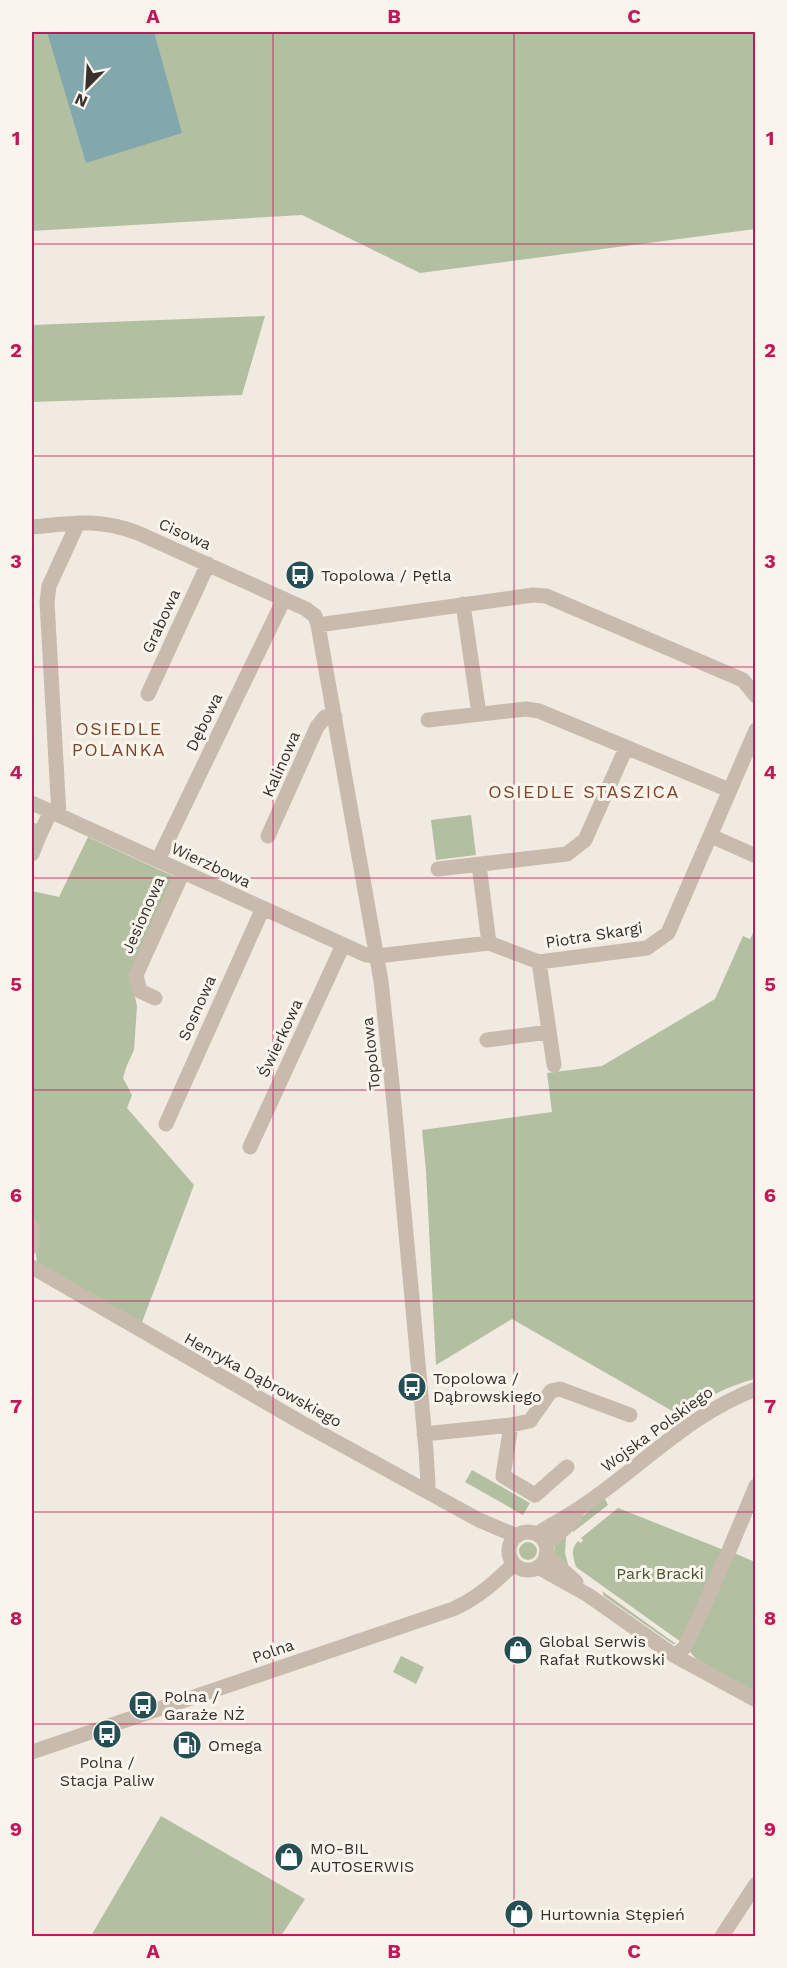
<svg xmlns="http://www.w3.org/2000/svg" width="787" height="1968" viewBox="0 0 787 1968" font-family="'Work Sans',sans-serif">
  <rect width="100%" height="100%" fill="#f1eae0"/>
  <path fill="#b3bfa1" d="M32 32H755V229L420 273 302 215 32 231Z
    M265 316 242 395 32 402V325Z
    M471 815 476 855 436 860 431 820Z
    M88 837 175 877 130 974 137 1006 134 1050 127 1065 123 1078 132 1095 127 1108 194 1185 141 1325 37 1262 36 1255 38 1247 32 1201V891L59 897Z
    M753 933 755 934V1379C728 1386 703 1398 681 1416L512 1319 436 1365 426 1171 422 1130 552 1112 547 1073 602 1066 715 999 743 936 750 939Z
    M472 1470 530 1503 523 1515 465 1482Z
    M604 1497 608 1505 573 1532 570 1528Z
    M618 1508 724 1550 681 1642 576 1567C573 1556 570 1550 578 1541L581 1543 583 1540 581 1538Z
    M563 1535 566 1538 565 1553 568 1564 565 1568 554 1553 555 1544Z
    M519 1551a9 9 0 1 1 18 0a9 9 0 1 1-18 0Z
    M734 1553 755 1562V1692L696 1659 691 1653V1647Z
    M602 1591 676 1644H673L604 1596Z
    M401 1656 424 1667 416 1684 393 1672Z
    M161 1816 305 1899 281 1936H91Z"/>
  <path fill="#82a7ac" d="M47 32H154L182 133 86 163Z"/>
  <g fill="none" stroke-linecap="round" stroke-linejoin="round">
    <path stroke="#c8bbad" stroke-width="15" d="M32 527C73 523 98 518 138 533L306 609 315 616 318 625 381 981 394 1103 426 1450 428 1485 426 1491
      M463 604 479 714
      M318 625 533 595 546 596 743 680 756 696
      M148 694 208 564
      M428 720 526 709 539 711 729 790
      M32 803 366 955 377 956 489 943 539 962 647 948 668 933 756 730
      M59 815 47 602 49 586 78 523
      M32 830 40 834 51 811
      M268 836 317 727 325 717 335 716
      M711 836 756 856
      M32 854 40 834
      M158 860 284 599
      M479 865 489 943
      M438 869 567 854 585 840 626 748
      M539 962 554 1065
      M155 998 140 991 136 975 183 872
      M487 1040 549 1032
      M166 1124 263 908
      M250 1147 343 945
      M32 1226V1247
      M32 1267 302 1423 479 1520 517 1536
      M511 1425 503 1476 535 1495 567 1467
      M424 1434 511 1425 530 1421 551 1391 560 1389 630 1415
      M509 1551a19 19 0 1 1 38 0a19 19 0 1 1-38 0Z
      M537 1534C552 1524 569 1516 584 1505 642 1466 689 1414 756 1389
      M546 1544 564 1529 576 1515
      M546 1555 576 1582
      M538 1567 588 1595 675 1656 756 1700
      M675 1656 685 1647 728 1553 756 1486
      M32 1752 453 1609C478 1598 495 1582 514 1564
      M722 1936 756 1884"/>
  </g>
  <path fill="none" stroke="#c2185b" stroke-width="1.5" stroke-opacity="0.55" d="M273 32V1936M514 32V1936M32 244H756M32 456H756M32 667H756M32 878H756M32 1090H756M32 1301H756M32 1512H756M32 1724H756"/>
  <defs>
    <g id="bus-disc" transform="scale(1.5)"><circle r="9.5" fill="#244f55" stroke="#f9f4ec"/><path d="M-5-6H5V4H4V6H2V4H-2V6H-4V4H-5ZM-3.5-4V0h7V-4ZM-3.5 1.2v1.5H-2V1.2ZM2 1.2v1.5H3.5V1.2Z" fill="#fff"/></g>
    <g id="shop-disc" transform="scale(1.5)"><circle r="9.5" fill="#244f55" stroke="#f9f4ec"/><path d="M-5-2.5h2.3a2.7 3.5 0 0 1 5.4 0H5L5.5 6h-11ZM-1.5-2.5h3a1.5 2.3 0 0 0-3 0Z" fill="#fff"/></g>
    <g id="fuel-disc" transform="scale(1.5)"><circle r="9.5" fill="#244f55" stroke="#f9f4ec"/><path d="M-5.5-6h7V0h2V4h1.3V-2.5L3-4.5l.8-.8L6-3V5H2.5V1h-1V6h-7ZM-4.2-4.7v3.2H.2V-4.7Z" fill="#fff"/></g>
  </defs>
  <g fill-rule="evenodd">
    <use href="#bus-disc" x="300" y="575"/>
    <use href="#bus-disc" x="412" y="1387"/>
    <use href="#shop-disc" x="518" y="1650"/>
    <use href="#bus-disc" x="143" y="1705"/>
    <use href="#bus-disc" x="107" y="1734"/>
    <use href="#fuel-disc" x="187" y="1745"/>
    <use href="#shop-disc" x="289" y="1857"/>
    <use href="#shop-disc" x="519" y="1914"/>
  </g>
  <g text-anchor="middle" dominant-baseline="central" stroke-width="6" stroke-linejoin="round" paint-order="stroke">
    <g font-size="16" fill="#37302b" stroke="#f9f4ec">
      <text transform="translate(185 534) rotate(24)">Cisowa</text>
      <text transform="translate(161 621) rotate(-65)">Grabowa</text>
      <text transform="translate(204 722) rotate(-64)">Dębowa</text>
      <text transform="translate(281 764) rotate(-66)">Kalinowa</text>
      <text transform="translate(211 865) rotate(25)">Wierzbowa</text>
      <text transform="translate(143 915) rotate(-66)">Jesionowa</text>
      <text transform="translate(594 935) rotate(-9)">Piotra Skargi</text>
      <text transform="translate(197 1008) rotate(-66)">Sosnowa</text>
      <text transform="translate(280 1038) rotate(-65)">Świerkowa</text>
      <text transform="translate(371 1054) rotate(-96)">Topolowa</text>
      <text transform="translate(263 1380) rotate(29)">Henryka Dąbrowskiego</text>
      <text transform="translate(657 1429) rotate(-36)">Wojska Polskiego</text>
      <text transform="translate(273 1651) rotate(-19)">Polna</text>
    </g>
    <g font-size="16" fill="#37302b" stroke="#f9f4ec" text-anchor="start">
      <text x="321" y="575">Topolowa / Pętla</text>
      <text x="433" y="1378">Topolowa /<tspan x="433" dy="18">Dąbrowskiego</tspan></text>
      <text x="539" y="1641">Global Serwis<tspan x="539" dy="18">Rafał Rutkowski</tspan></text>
      <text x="164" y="1696">Polna /<tspan x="164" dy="18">Garaże NŻ</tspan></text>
      <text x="208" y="1745">Omega</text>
      <text x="107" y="1762" text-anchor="middle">Polna /<tspan x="107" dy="18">Stacja Paliw</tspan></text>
      <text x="310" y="1848">MO-BIL<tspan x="310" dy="18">AUTOSERWIS</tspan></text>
      <text x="540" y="1914">Hurtownia Stępień</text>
    </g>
    <g font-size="16" fill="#445331" stroke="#f9f4ec">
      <text x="660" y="1573">Park Bracki</text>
    </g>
    <g font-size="18" letter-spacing="1.5" fill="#7f442b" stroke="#f9f4ec">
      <text x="119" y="728">OSIEDLE<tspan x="119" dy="21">POLANKA</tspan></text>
      <text x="584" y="791">OSIEDLE STASZICA</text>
    </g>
  </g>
  <rect width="787" height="1968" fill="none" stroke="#f9f4ec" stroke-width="66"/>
  <g transform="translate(87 87) rotate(204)" stroke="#f9f4ec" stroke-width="4.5" paint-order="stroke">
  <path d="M0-4.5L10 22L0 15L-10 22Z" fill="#37302b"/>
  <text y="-9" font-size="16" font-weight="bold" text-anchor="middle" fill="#37302b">N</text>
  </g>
  <rect x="33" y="33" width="721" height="1902" fill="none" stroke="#c2185b" stroke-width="2"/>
  <g font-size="20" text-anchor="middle" font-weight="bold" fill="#c2185b">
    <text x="153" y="23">A</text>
    <text x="394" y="23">B</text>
    <text x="634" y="23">C</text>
    <text x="16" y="145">1</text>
    <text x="770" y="145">1</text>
    <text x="16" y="357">2</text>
    <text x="770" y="357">2</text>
    <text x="16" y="568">3</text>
    <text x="770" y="568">3</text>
    <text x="16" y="779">4</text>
    <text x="770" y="779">4</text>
    <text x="16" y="991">5</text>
    <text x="770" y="991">5</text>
    <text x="16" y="1202">6</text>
    <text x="770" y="1202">6</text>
    <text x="16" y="1413">7</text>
    <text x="770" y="1413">7</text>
    <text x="16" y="1625">8</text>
    <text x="770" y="1625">8</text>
    <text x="16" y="1836">9</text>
    <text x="770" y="1836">9</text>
    <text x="153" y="1958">A</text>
    <text x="394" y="1958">B</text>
    <text x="634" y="1958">C</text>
  </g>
</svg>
